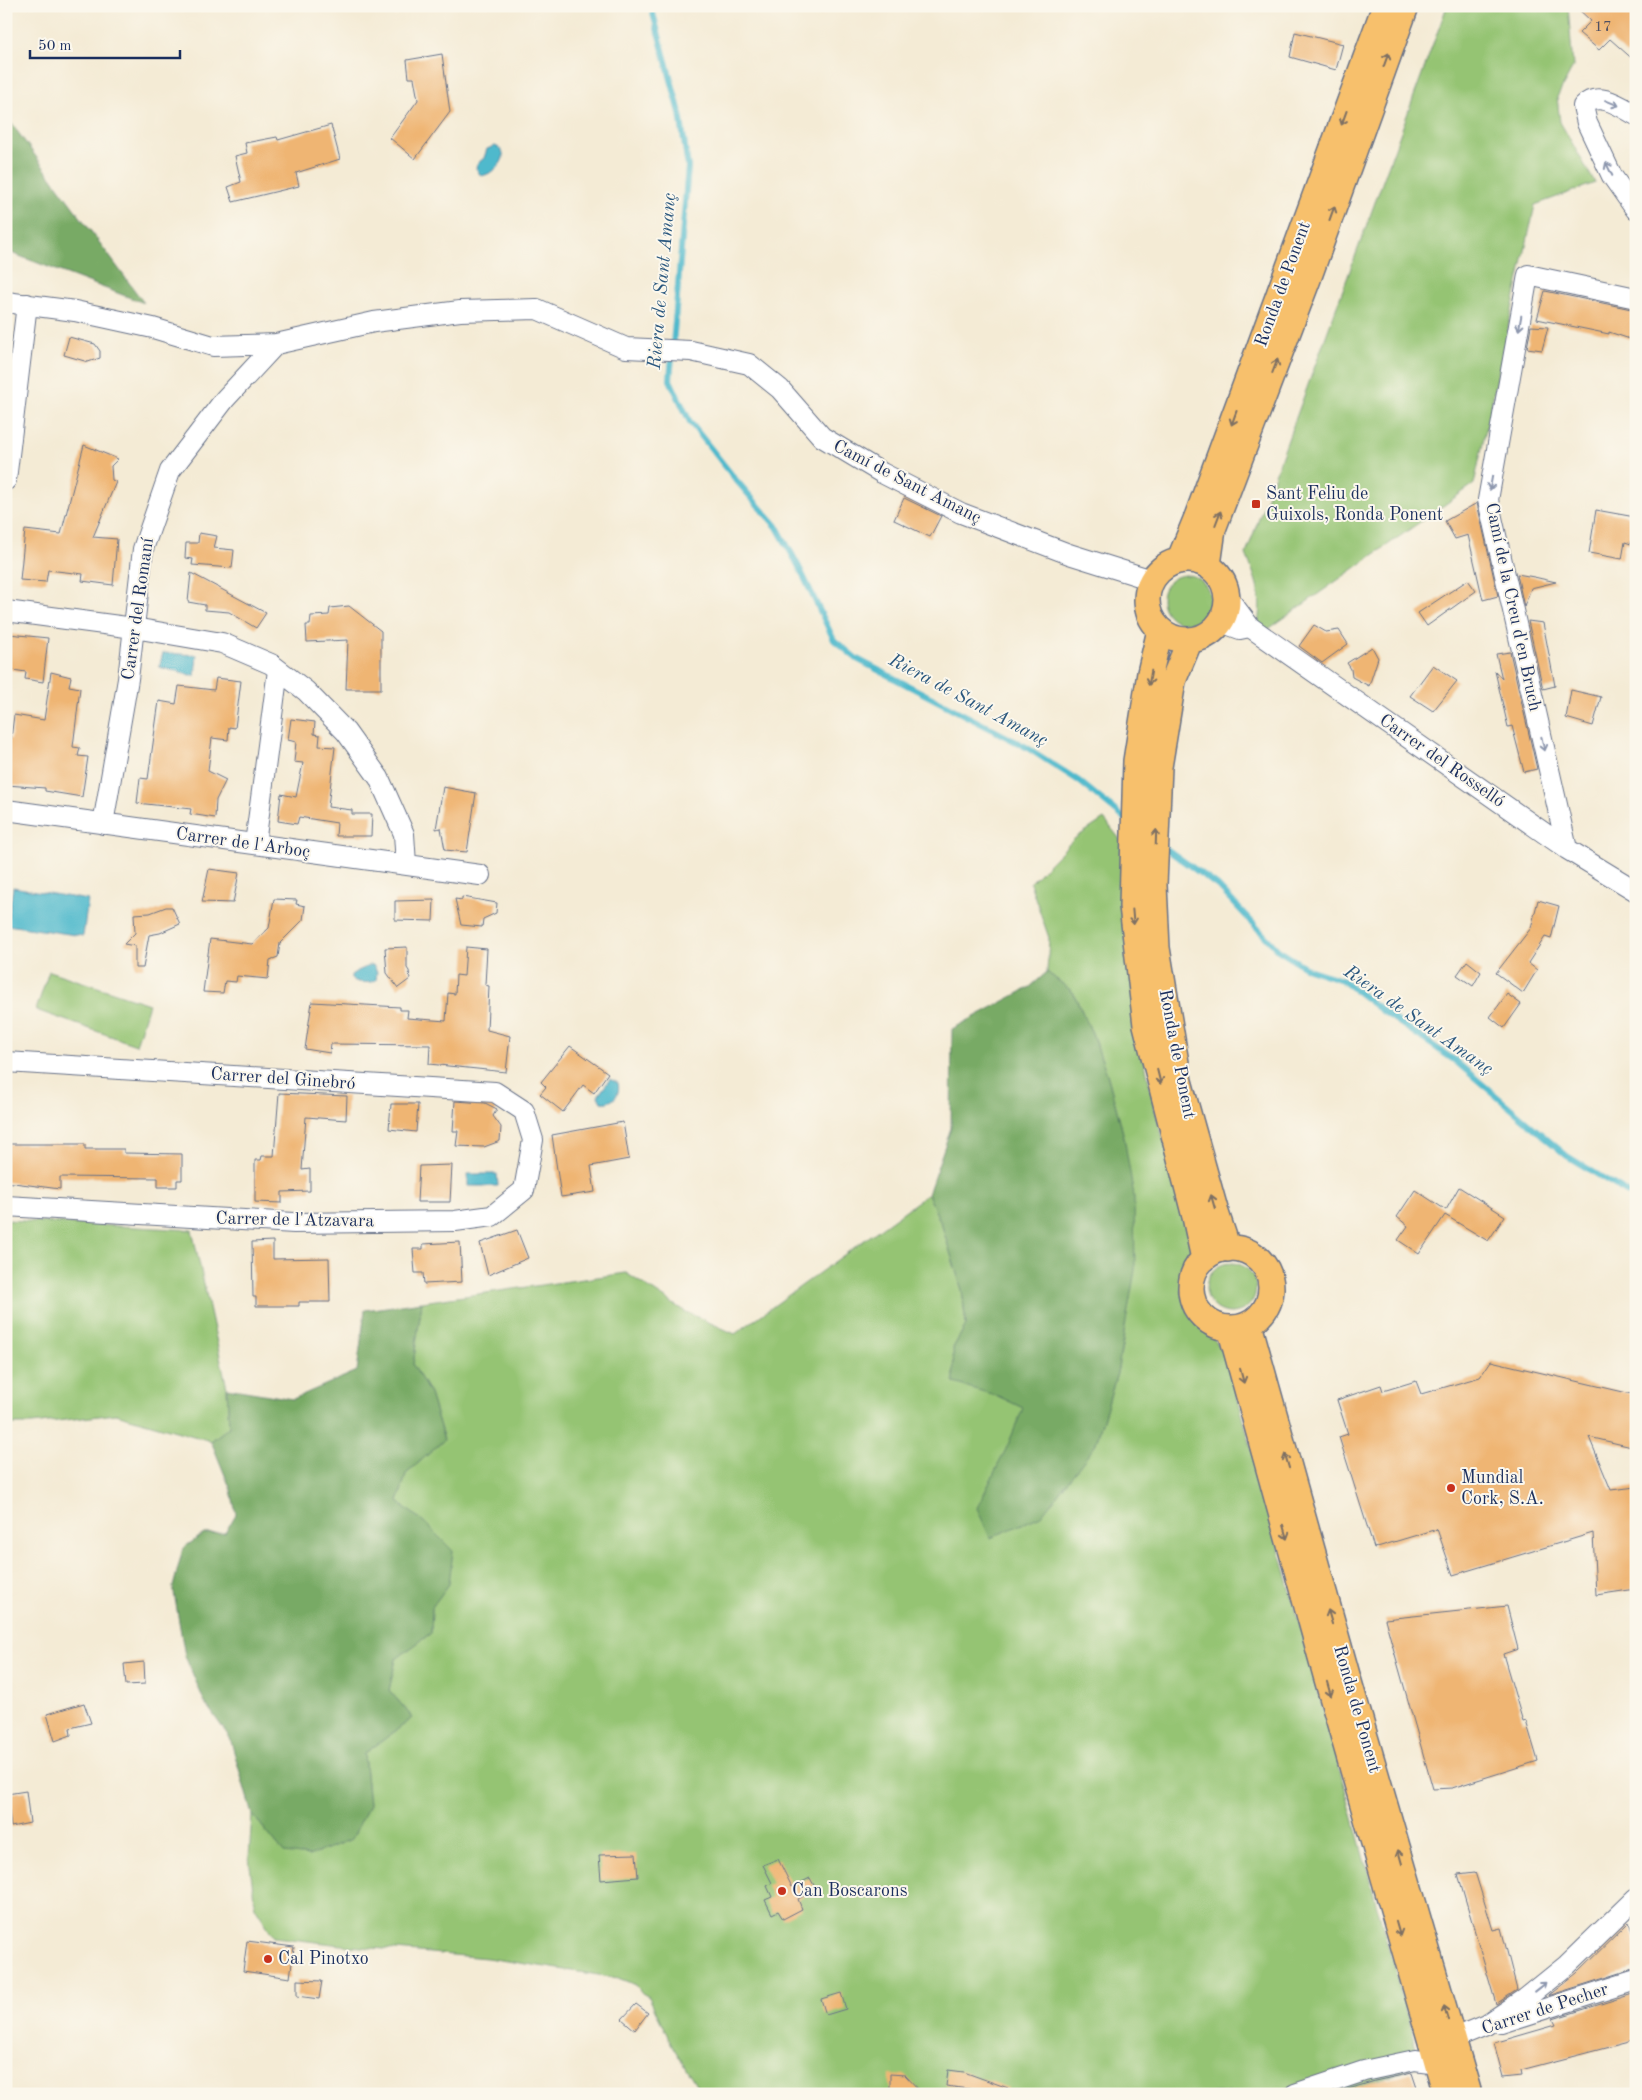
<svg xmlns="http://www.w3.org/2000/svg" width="1642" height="2100" viewBox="0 0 1642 2100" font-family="'Old Standard TT',serif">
  <rect width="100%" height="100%" fill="#fbf7ec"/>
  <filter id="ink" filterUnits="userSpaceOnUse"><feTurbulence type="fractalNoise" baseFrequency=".02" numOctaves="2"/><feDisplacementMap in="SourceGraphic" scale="10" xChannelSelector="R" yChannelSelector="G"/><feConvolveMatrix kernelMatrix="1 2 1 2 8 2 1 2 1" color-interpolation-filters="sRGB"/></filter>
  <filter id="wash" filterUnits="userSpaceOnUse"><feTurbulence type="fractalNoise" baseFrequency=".0096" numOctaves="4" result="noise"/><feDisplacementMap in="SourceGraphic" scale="20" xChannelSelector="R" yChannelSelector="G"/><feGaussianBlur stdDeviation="1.12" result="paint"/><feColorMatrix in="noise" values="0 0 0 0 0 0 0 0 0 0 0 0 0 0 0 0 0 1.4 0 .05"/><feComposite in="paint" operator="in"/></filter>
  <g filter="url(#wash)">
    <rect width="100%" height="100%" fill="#f4ebd5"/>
    <path fill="#95c473" stroke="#587a68" d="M1447 6H1568L1573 67 1557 97 1560 122 1595 183 1535 205 1474 484 1267 630 1258 623C1263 595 1256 580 1246 554Z
      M1162 599a24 24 0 1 1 48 0a24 24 0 1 1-48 0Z
      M1104 819 1123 843 1137 1025 1155 1110 1193 1241 1181 1290 1189 1315 1209 1333 1223 1351 1235 1388 1421 2066 1334 2094H702L673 2047 649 1997 642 1993 636 1985 618 1978 487 1958 350 1946 274 1937 255 1907 249 1857 252 1814 284 1853 369 1805 364 1754 413 1718 389 1690 396 1659 431 1633 432 1607 449 1584 425 1523 398 1502 406 1474 444 1440 430 1394 413 1365 422 1302 626 1273 684 1311 735 1334 928 1194 942 1226 962 1290 966 1325 953 1348 998 1396 1024 1408 1008 1445 1095 1446 1117 1373 1124 1336V1137L1108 1077 1092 1033 1073 992 1047 972 1049 938 1030 883 1074 839Z
      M49 971 149 1004 136 1045 36 1010Z
      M6 1220 192 1230 227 1388 229 1427 211 1441 116 1414 32 1424H6Z
      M1206 1288a25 25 0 1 1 50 0a25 25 0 1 1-50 0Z"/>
    <path fill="#78aa65" stroke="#4a6c62" d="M6 116 144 303 6 251Z
      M1047 972 1073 992 1092 1033 1108 1077 1124 1137 1134 1196 1135 1270 1117 1373 1095 1446 1041 1516 990 1538 977 1508 1008 1445 1023 1408 998 1396 954 1383 953 1348 966 1325 962 1290 942 1226 928 1194 951 1128 952 1029 1030 987Z
      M422 1302 413 1365 430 1394 444 1440 406 1474 398 1502 425 1523 453 1551 449 1584 432 1607 431 1633 396 1659 389 1690 413 1718 364 1754 369 1805 352 1839 309 1856 284 1853 252 1814 230 1738 205 1703 185 1656 173 1587 183 1548 204 1534 225 1533 236 1514 231 1490 211 1441 229 1427 227 1388 293 1399 357 1371 365 1310Z"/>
    <path fill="#4fb9cc" stroke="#357495" d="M495 146C514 153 496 174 481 176L476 168 477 164 484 158 487 149Z
      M163 653 197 655 195 676 159 667Z
      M13 887 88 900 83 936 7 925Z
      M369 965H373L377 972 376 980C370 984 357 983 351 979V975C357 970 363 970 369 965Z
      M610 1079 618 1083C621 1094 613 1104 601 1102L598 1096Z
      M468 1174H497L498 1186H468Z"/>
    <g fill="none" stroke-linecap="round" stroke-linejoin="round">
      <path stroke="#4fb9cc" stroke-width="6" d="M651 6 680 113 688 167 670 380 690 422 736 480 777 527 799 567 834 640 857 659 1026 747 1079 781 1129 822
        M1161 845 1218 886 1278 950 1308 969 1342 980 1384 1012 1454 1060 1567 1156 1636 1198"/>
    </g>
    <g id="blocks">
      <path fill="#efb573" d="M1575 6H1636V62L1610 39 1599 50 1579 33 1591 21Z
        M1295 32 1343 44 1336 70 1290 57Z
        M442 54 450 112 415 159 390 138 418 100 414 78H409L407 60Z
        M331 125 340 159 296 173 299 186 233 202 228 187 241 182 235 156 247 153 245 143 277 137 278 140Z
        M1545 291 1636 310V341L1609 332V334L1537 319Z
        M1531 326 1548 327 1542 350 1527 348Z
        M69 337 95 344 100 351V358L88 362 64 355Z
        M84 445 118 459 111 466 112 480 116 482 93 537 117 539 113 585 82 581 83 574 48 570 46 582 20 580 25 530 61 534Z
        M904 498 941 516 930 537 894 520Z
        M1477 503 1498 596 1483 600 1468 535 1455 539 1445 521Z
        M1596 510 1635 517 1631 544 1625 542 1622 559 1589 553Z
        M199 533 217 536 214 548 234 550 232 568 192 565 193 559 185 558 186 543H198Z
        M191 573 266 613 256 628 229 612 205 610V605L188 602Z
        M1517 574 1534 577 1556 582 1531 588 1524 607Z
        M1468 580 1476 591 1427 626 1418 613Z
        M349 606 381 631V689H346L348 640 307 642 306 625H310L311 616 329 615 330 608Z
        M1528 621 1543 623 1555 686 1543 689Z
        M1314 625 1326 632 1339 630 1348 644 1322 663 1299 646Z
        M9 634 48 638 43 682 25 679 26 672 6 669Z
        M1372 647 1378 658 1369 686 1352 677 1351 669 1347 663Z
        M1510 652 1537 769 1524 772 1512 726 1508 727 1495 671 1502 679 1496 654Z
        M1433 665 1457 681 1433 711 1410 696Z
        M51 672 71 677 69 686 80 688 73 747 80 748 78 756 88 757 82 797 45 791V788L7 785 6 738 11 739 14 715 44 720Z
        M216 678 241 681 235 728 229 727 228 740 212 738 208 771 226 780 216 800 215 818 190 814 191 809 137 803 140 778 148 779 159 701 176 704 179 686 214 690Z
        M1571 690 1601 697 1593 726 1566 718Z
        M291 719 315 722 314 734 320 735 319 746 335 747 328 807 352 810V814H372L371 836H336L337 823 299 817 297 824 278 821 281 794 296 797 303 763 294 762 296 742 288 740Z
        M443 787 476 793 467 852 445 850 441 828 436 829Z
        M209 869 239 873 233 903 202 902Z
        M462 897 497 903 496 913 483 919 482 927 461 925 455 899 462 900Z
        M274 899 297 900 296 904 305 906 303 920 280 943 278 957 270 960 268 979 237 976 236 982 225 981 223 993 203 992 210 939 252 944 269 928Z
        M434 900 433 921 395 920V901Z
        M1538 900 1559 906 1551 939 1545 937 1528 963 1537 970 1523 993 1496 973 1531 928Z
        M166 907H172L180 924 160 933 149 935 143 968H135V946L124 944 135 933 134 914 150 913Z
        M407 947V968L409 971 410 979 398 988 387 973 385 948Z
        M466 947 487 949 485 985 489 986 487 1030 510 1036 506 1072 429 1064 430 1045 331 1044 330 1053 305 1049 312 1002 400 1007V1010H408L407 1018 446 1021 448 993 455 994 456 975 464 976Z
        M1467 961 1481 972 1473 986 1457 975Z
        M1507 994 1521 1004 1504 1028 1490 1017Z
        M570 1046 608 1073 594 1093 583 1085 563 1112 540 1094 546 1087 541 1082Z
        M279 1093 347 1096 346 1120 306 1117 302 1170 310 1169V1191L282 1192V1203L255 1202V1160H261L262 1156H274Z
        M455 1101 485 1103 497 1109 493 1116 501 1127 500 1141 484 1147 456 1146 458 1131H453Z
        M391 1104H418L416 1132 389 1129Z
        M623 1122 629 1159 591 1166 595 1192 561 1197 552 1135Z
        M6 1144H85V1149H124V1153L182 1154V1180H177V1187H158V1178L60 1177V1189L6 1182Z
        M452 1165 450 1202H417L419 1166Z
        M1459 1187 1505 1216 1488 1241 1445 1215 1419 1254 1398 1240 1408 1226 1397 1217 1415 1190 1446 1210Z
        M517 1230 528 1258 488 1275 480 1243Z
        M273 1241V1259L329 1258 330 1302H299V1306H256V1297H253L252 1242Z
        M460 1242 462 1282 424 1284 423 1273H415L413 1249H423V1244Z
        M1491 1361 1636 1395V1448L1589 1437 1611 1490 1636 1487V1589L1596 1595 1593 1533 1453 1575 1437 1529 1374 1548 1339 1437 1348 1434 1337 1400 1381 1385 1383 1391 1416 1381 1421 1394 1480 1377Z
        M1507 1606 1518 1649 1503 1654 1523 1722 1526 1721 1538 1761 1452 1788 1433 1789 1385 1619Z
        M144 1662 145 1684 126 1685 124 1664Z
        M84 1703 91 1723 70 1728 71 1735 55 1741 47 1714Z
        M26 1791 30 1823 11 1827 7 1794Z
        M636 1854 638 1877 601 1880 599 1855Z
        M778 1859 792 1887 810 1878 816 1889 798 1899 802 1909 783 1919 778 1911 772 1914 765 1900 772 1897 767 1886 772 1883 763 1865Z
        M1475 1872 1493 1930 1501 1928 1517 1990 1496 2004 1458 1874Z
        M1629 1922 1636 1944V1968L1548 1996 1577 1973Z
        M247 1941 294 1947 290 1978 243 1971Z
        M297 1980 322 1981 319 1999 297 1996Z
        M841 1993 846 2009 826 2015 821 1999Z
        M1636 1993V2040L1521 2070 1522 2075 1503 2077 1494 2043 1556 2025 1553 2019Z
        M636 2004 648 2013 635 2030 622 2019Z
        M948 2070 964 2072 1008 2088 1006 2094 946 2086Z
        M1412 2073 1419 2094H1346L1345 2090 1375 2081Z
        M890 2074 905 2075 923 2094H890Z"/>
    </g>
  </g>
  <g filter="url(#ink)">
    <use href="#blocks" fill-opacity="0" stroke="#677188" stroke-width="1"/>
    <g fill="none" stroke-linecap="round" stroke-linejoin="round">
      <g stroke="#677188" stroke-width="22">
        <path id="minor" d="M1636 115C1620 106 1598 90 1583 106L1587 123 1612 176 1636 210
          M6 302 75 311 153 328 213 346 276 344 374 322 460 311 537 309 626 348 691 351 749 364 780 389 822 437 882 473 961 513 1069 554 1152 580
          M6 480 27 304
          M1228 598 1250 627 1567 849 1636 891
          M6 611 134 628 222 643 271 664 306 691 346 732 379 778 404 834 406 864
          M1221 622 1240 629 1250 627
          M6 810 480 875
          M103 824 128 679 143 549 170 471 225 399 276 344
          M255 844 278 670
          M1567 849 1488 500 1528 275 1636 298
          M6 1062 495 1092 524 1111 533 1140 524 1190 492 1216 455 1221 294 1223 6 1206
          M1501 2023 1636 1980
          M1454 2038 1486 2025 1525 1999 1567 1965 1636 1898
          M1295 2094 1364 2071 1415 2060 1437 2063"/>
      </g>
      <g stroke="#677188" stroke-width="28">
        <path id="major" d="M1147 600a40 40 0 1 1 80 0a40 40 0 1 1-80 0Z
          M1179 561 1197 517 1385 6
          M1208 565 1213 529 1308 279 1406 6
          M1160 630 1150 673 1136 761 1132 906 1146 1025 1195 1217 1204 1259
          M1190 640 1173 681 1159 767 1154 885 1157 948 1179 1081 1216 1213 1228 1249
          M1191 1288a40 40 0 1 1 80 0a40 40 0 1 1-80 0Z
          M1249 1324 1347 1675 1469 2094
          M1230 1328 1327 1679 1446 2094"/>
      </g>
      <use href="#minor" stroke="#fff" stroke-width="20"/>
      <use href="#major" stroke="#f7c06c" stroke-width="25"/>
    </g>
    <defs><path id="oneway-shaft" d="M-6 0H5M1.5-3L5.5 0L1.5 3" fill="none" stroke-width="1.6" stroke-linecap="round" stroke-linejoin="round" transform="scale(1.25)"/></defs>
    <g stroke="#7e7064">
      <use href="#oneway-shaft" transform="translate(1386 60) rotate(-70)"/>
      <use href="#oneway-shaft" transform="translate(1344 118) rotate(110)"/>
      <use href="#oneway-shaft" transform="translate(1332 213) rotate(-70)"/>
      <use href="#oneway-shaft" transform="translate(1275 366) rotate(-69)"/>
      <use href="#oneway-shaft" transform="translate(1234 418) rotate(110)"/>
      <use href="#oneway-shaft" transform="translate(1218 518) rotate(-69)"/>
      <use href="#oneway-shaft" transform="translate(1150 678) rotate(100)"/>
      <use href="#oneway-shaft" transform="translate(1156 837) rotate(-88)"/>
      <use href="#oneway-shaft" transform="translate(1133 917) rotate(85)"/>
      <use href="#oneway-shaft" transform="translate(1159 1077) rotate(76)"/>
      <use href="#oneway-shaft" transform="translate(1213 1202) rotate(-106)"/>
      <use href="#oneway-shaft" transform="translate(1242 1376) rotate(75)"/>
      <use href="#oneway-shaft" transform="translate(1287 1461) rotate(-106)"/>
      <use href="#oneway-shaft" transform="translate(1285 1532) rotate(74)"/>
      <use href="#oneway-shaft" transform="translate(1330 1617) rotate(-106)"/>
      <use href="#oneway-shaft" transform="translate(1329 1689) rotate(74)"/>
      <use href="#oneway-shaft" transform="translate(1400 1857) rotate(-106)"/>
      <use href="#oneway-shaft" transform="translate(1398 1929) rotate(74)"/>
      <use href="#oneway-shaft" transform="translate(1446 2013) rotate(-106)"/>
    </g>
    <g stroke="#8d97ae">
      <use href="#oneway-shaft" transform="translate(1612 103) rotate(22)"/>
      <use href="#oneway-shaft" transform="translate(1609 169) rotate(-116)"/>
      <use href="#oneway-shaft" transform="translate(1520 323) rotate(100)"/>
      <use href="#oneway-shaft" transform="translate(1491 483) rotate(100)"/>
      <use href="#oneway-shaft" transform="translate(1543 744) rotate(77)"/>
      <use href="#oneway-shaft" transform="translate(1540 1987) rotate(-38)"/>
    </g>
  </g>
  <g fill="#c8321e" stroke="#fbf7ec" stroke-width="2">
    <rect x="1251" y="499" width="10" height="10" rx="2.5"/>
    <circle cx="1451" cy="1488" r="5"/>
    <circle cx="782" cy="1891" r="5"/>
    <circle cx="268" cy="1959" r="5"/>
  </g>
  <g text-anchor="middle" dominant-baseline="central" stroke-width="4" stroke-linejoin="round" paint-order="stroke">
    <g font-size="15" fill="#505063">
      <text x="1603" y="27">17</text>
    </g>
    <g font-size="18" fill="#1b2f5e" stroke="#fbf7ec">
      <text transform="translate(1283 284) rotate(-70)">Ronda de Ponent</text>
      <text transform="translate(907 482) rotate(27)">Camí de Sant Amanç</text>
      <text transform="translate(1513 607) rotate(78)">Camí de la Creu d'en Bruch</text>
      <text transform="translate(138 609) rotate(-82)">Carrer del Romaní</text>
      <text transform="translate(1442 761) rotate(35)">Carrer del Rosselló</text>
      <text transform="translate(243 843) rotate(8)">Carrer de l'Arboç</text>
      <text transform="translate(1177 1054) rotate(79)">Ronda de Ponent</text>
      <text transform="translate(283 1079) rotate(4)">Carrer del Ginebró</text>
      <text transform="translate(295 1220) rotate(1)">Carrer de l'Atzavara</text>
      <text transform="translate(1357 1709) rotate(74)">Ronda de Ponent</text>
      <text transform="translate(1545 2009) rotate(-18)">Carrer de Pecher</text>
    </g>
    <g font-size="18" fill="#1b2f5e" stroke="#fbf7ec" text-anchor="start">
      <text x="1266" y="494">Sant Feliu de<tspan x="1266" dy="21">Guixols, Ronda Ponent</tspan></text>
      <text x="1461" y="1478">Mundial<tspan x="1461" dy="21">Cork, S.A.</tspan></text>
      <text x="792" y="1891">Can Boscarons</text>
      <text x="278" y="1959">Cal Pinotxo</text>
    </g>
    <g font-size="19" font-style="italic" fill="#2b587f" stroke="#fbf7ec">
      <text transform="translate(663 281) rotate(-85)">Riera de Sant Amanç</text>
      <text transform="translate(968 701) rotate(28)">Riera de Sant Amanç</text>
      <text transform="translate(1418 1021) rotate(35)">Riera de Sant Amanç</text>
    </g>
  </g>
  <rect width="1642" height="2100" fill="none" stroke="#fbf7ec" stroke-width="25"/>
  <path d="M30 50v8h150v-8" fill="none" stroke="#1b2f5e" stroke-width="2.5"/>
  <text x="38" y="50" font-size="15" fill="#1b2f5e" stroke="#fbf7ec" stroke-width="4" paint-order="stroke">50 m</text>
</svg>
